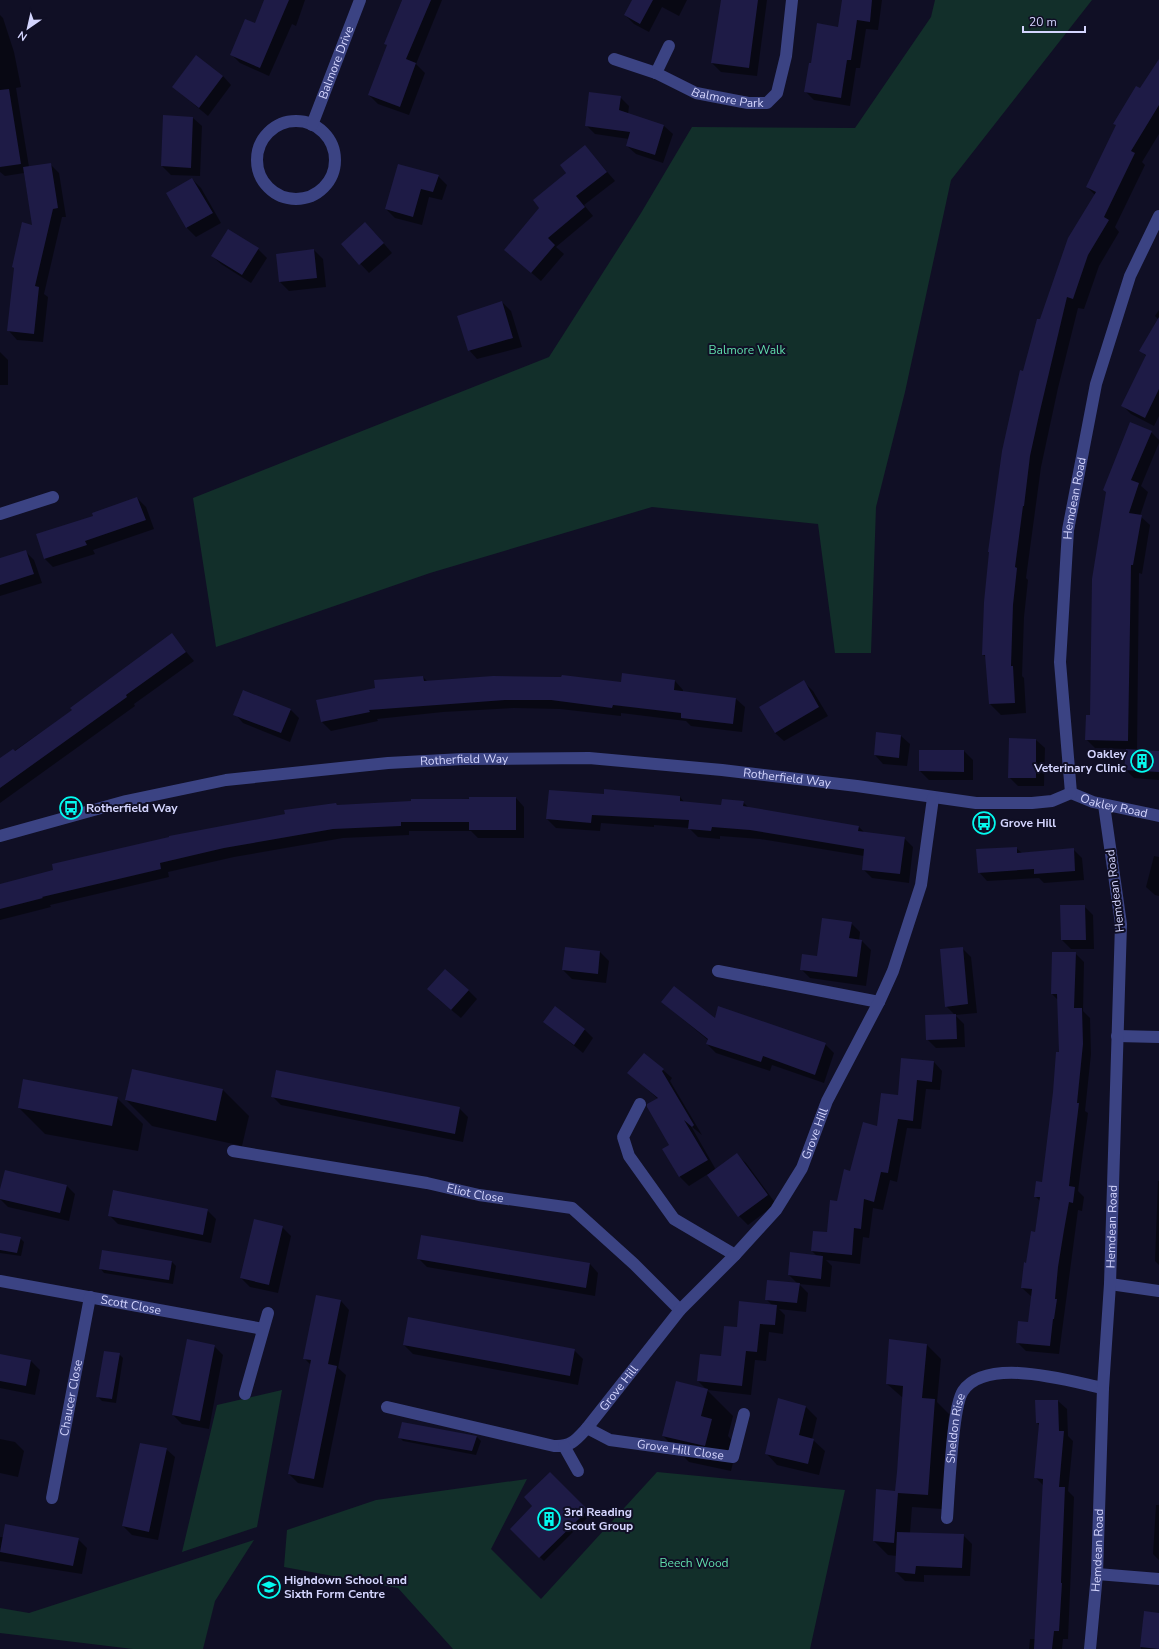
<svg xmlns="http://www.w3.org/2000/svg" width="1159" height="1649" viewBox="0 0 1159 1649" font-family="'Nunito Sans',sans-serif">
  <rect width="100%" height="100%" fill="#100f25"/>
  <path fill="#122f2a" d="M935 0H1092L951 180 905 392 876 507 871 653H835L818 524 652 507 430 573 216 647 193 498 549 357 641 213 692 127 855 128 931 17Z
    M282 1390 257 1527 182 1552 217 1405Z
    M657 1472 845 1490 810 1649H453L398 1588 284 1567 287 1530 376 1500 527 1479 491 1549 541 1599Z
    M254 1540 215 1601 203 1649H133L0 1633V1608L29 1613Z"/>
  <path fill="#0007" d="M265 0H305L296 26 292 24 269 76 240 63 231 54 256 25Z
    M402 0H442L416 64 425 73 409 115 378 104 369 95 388 46 385 43Z
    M633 0H687L679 16 662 7 649 32 634 24 625 15Z
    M722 0H767L757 76 721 72 712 63Z
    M843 0H882L878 30 866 29 860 68H856L850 106 814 100 805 91 839 28Z
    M0 15 3 18 14 52 21 87 16 88 29 167 50 164 59 173 66 217H62L44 294 48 297 43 342 17 340 9 331 15 269 13 267 33 226 24 173 5 176 0 172Z
    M1159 61V134L1142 162 1145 165 1115 227 1119 232 1099 266 1084 309 1078 308 1058 388 1041 467 1026 578 1028 580 1024 617 1022 676 1024 678 1026 713 1001 715 990 704 987 658 983 655 1024 372 1041 321 1095 195 1087 187 1140 90Z
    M223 76 231 85 208 116 173 87Z
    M620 97 629 106 628 114 664 126 673 134 663 163 636 154 627 146 629 139 595 134 586 125Z
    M193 118 202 126 200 176 171 175 162 166Z
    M585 146 615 181 584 205 593 216 556 247 564 254 541 281 505 250 541 208Z
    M438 176 447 185 442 200 429 197 422 225 395 218 386 209Z
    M192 179 201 188 221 223 196 237 187 228 167 193Z
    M374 232 392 253 369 273 342 244Z
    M258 249 267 258 251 283 221 264 212 256Z
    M314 250 323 259 326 287 289 291 280 282Z
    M502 302 511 311 522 347 477 359 469 350Z
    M1159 310V320L1155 316Z
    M1159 326V416L1154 426 1131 414 1122 405 1146 356 1141 351Z
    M0 352 8 360V385H0Z
    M1151 432 1159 440V443L1141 486 1148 492 1140 516 1150 525 1142 574 1139 573 1137 751 1159 752V780L1134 778 1125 769 1127 749 1095 748 1086 739 1091 716 1107 493Z
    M137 498 146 507 154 529 93 550 95 554 53 567 44 558 94 516Z
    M25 551 34 560 42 583 0 596V559Z
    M172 635 194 661 134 704 135 706 0 803V761L73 710Z
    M423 677 428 682 622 684 675 681 683 690V692L736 699 745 707 742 732 691 726 686 721 621 713V716L560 709 514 708 443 712 377 719 378 721 331 731 322 722 376 689Z
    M804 682 813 691 828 716 784 741 775 733Z
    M290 709 299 718 290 742 243 723 235 714Z
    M877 733 901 736 910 744 907 766 883 764 875 755Z
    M1036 740 1045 748 1044 786H1018L1009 777Z
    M920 751H964L973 760V780H929L920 771Z
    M605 790 680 797 685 803 722 806 743 802 750 809 859 827 865 833 904 838 913 847 909 883 872 878 863 869 864 856 760 839 720 836V839L698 837 689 828 654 825V827L601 823 600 831 556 828 547 819 605 795Z
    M516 798 524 807V838H478L471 831H409V835L343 838 234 857 168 872 169 877 50 905 51 907 0 920V885L286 814 336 804 338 806 412 802V800Z
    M1016 848 1022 853 1073 849 1082 858 1084 880 1044 883 1039 878 987 881 979 872Z
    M1154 856 1159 857V896L1155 895 1146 887Z
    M1084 906 1093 915 1094 949H1071L1062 940Z
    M851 923 860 932 859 941H862L871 950 866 986 810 978 801 969 818 957Z
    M962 948 971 957 977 1013 955 1015 964 1024 965 1047 936 1048 927 1039 955 1015 946 1006Z
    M600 952 609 961 606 983 572 979 563 970Z
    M1075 953 1084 962 1083 1011 1090 1018 1091 1054 1085 1111 1088 1113 1078 1191 1084 1197 1082 1211 1078 1210 1059 1354 1026 1351 1017 1342 1029 1323 1032 1297 1022 1288 1035 1233 1040 1201 1035 1196 1043 1183 1060 1054 1058 1000 1052 994Z
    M468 990 477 999 461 1018 437 998Z
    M662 1002 715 1020 825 1044 834 1053 824 1083 772 1065 770 1071 716 1053 707 1044 708 1040Z
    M545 1022 585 1030 593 1038 583 1053Z
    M934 1062 942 1071 940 1090 926 1089 921 1129 907 1128 897 1182 890 1180 883 1210 873 1208 869 1238 863 1237 860 1264 826 1260 832 1266 830 1287 799 1284 808 1293 806 1312 779 1309 785 1315 783 1334 769 1332 766 1361 755 1360 751 1395 707 1390 733 1416 728 1436 737 1446 731 1471 689 1462 663 1436 707 1390 698 1381 721 1357 738 1328 772 1305 766 1299 798 1284 789 1275 817 1256 812 1251 828 1233 837 1202 851 1172 878 1127 898 1096Z
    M132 1070 223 1090 249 1116 242 1146 152 1126 126 1100Z
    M663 1070 672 1078 670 1081 702 1135 691 1126 716 1170 737 1155 746 1163 776 1204 748 1225 739 1216 708 1174 689 1186 680 1177 663 1150 670 1146 658 1099 629 1073Z
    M272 1096 459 1108 468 1117 463 1142 281 1105Z
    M117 1098 143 1124 138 1151 45 1134 19 1108Z
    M1158 1181H1159V1265L1155 1261Z
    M66 1185 75 1194 69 1221 8 1207 0 1199V1194Z
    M207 1210 216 1219 211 1243 118 1224 109 1215Z
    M282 1227 291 1236 278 1293 250 1287 241 1278Z
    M0 1234 20 1238 24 1242 21 1256 0 1253Z
    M418 1258 590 1264 598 1273 595 1296 427 1267Z
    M172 1262 176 1266 173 1284 104 1273 100 1268Z
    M341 1301 349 1310 338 1368 346 1375 323 1488 298 1483 289 1474 311 1365 304 1358Z
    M404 1345 574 1350 583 1359 578 1385 413 1354Z
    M927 1345 941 1359 937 1402 949 1414 942 1509 912 1507 910 1533 963 1535 972 1544 970 1576 924 1575V1582L905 1581 896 1572 897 1556 888 1555 874 1541 896 1492 903 1398 887 1384Z
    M214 1346 223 1355 209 1429 182 1424 173 1415Z
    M119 1354 123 1358 116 1403 102 1401 98 1397Z
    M0 1355 31 1361 40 1370 35 1395 0 1388Z
    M1058 1401 1067 1409 1068 1436 1073 1441 1068 1491 1074 1497 1068 1639H1063L1062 1649H1029L1030 1639H1036L1044 1486 1035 1477 1039 1425 1037 1423Z
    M806 1407 817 1418 812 1439 825 1451 819 1475 777 1465 766 1453Z
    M399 1437H477L481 1441 476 1455 403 1441Z
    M0 1439 15 1442 24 1451 18 1477 0 1473Z
    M166 1449 175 1457 158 1540 132 1535 123 1526Z
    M550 1473 591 1514 544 1561 511 1529 534 1506Z
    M1156 1505H1159V1560L1153 1554Z
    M0 1537 78 1539 87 1548 82 1574 0 1561Z
    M1144 1612 1159 1614V1649H1141Z"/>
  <path fill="#1e1b46" d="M264 0H289L260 68 230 55 245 19 255 23Z
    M402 0H431L406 59 416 63 400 107 368 95 387 45 384 44Z
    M632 0H653L640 24 624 15Z
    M721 0H758L749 68 711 63Z
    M842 0H872L870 22 857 20 851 60H847L841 98 804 92 809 63H811L817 23 838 27Z
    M196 55 223 76 199 108 172 87Z
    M1159 59V105L1131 151 1135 153 1104 217 1109 220 1088 255 1073 299 1067 297 1039 415 1030 456 1024 506H1023L1015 567 1017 568 1013 605 1011 666H1013L1015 703 989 704 985 655H982L984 602 989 552H988L1002 451 1020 370 1023 371 1037 319H1040L1068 238 1096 192 1086 187 1116 125 1113 124 1136 86 1140 88Z
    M9 89 21 164 0 167V90Z
    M589 92 621 96 619 110 664 125 655 155 626 146 630 132 585 126Z
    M163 115 193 117 191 168 161 166Z
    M585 145 607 172 576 196 585 207 548 238 555 245 531 273 504 250 539 208 533 200 566 173 560 165Z
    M51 163 58 208 53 209 35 286 39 287 34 334 7 331 14 268 12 267 22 222 32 225 23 167Z
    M398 164 439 175 433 192 421 189 413 217 385 209Z
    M192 178 213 213 186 228 166 193Z
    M365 222 384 243 359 265 341 244Z
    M228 229 259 248 242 275 211 256Z
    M314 249 317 278 279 282 276 254Z
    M502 301 513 338 468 351 457 316Z
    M1159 317V389L1145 418 1121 406 1146 355 1139 351Z
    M1130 422 1152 431 1131 480 1139 483 1129 513 1142 515 1133 565H1131L1128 741 1085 740 1086 715H1090L1092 579 1106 492 1103 490Z
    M137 497 146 520 85 541 87 545 44 559 36 534 93 516 92 513Z
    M26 550 34 574 0 585V558Z
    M172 633 186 652 126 695 127 697 0 788V758L13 749 15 751 72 710 70 708Z
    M622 673 675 680 674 690 736 698 733 724 681 718V713L613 705 612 708 551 700H505L369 710 370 712 321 722 316 700 375 688 374 680 423 676 424 681 493 676 561 677 562 675 621 682Z
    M804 680 819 707 775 733 759 707Z
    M243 690 291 709 281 733 233 715Z
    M876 732 901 735 899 758 874 755Z
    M1009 738 1036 739V778H1008Z
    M1126 749 1159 751V772L1124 770Z
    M919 750H964V772L919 771Z
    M604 789 680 796V801L721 805 722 799 744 801 743 806 859 826 858 831 905 837 900 874 862 870 864 849 750 830 712 827 711 831 688 829 689 820 592 815 591 823 546 819 549 790 604 794Z
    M469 797H516V830H469V822H401V826L333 829 224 848 160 863 161 869 42 897 43 898 0 909V884L53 870 52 864 169 837V836L285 814 284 810 336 803 337 805 411 801V799H469Z
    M1017 847V853L1074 848 1075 871 1034 874V869L978 873 976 849Z
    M1060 905H1085L1086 940H1061Z
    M822 918 852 922 849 938 862 940 857 977 800 970 802 954 817 956Z
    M565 947 600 951 598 974 562 970Z
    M963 947 968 1004 945 1007 940 949Z
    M1052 952H1076L1074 1008H1082L1083 1044 1077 1103H1079L1069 1186 1075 1187 1073 1203 1069 1202 1064 1230 1058 1267 1055 1299H1057L1054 1319H1053L1050 1346 1016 1343 1018 1321 1028 1322 1032 1289 1021 1288 1024 1262 1026 1263 1031 1231 1035 1232 1040 1197H1034L1036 1181 1042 1182 1053 1092 1056 1052H1059L1057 994H1051Z
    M445 969 469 990 451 1010 427 989Z
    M674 986 715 1018 718 1006 826 1043 815 1075 763 1056 761 1062 706 1044 708 1039 661 1002Z
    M555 1006 585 1029 574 1045 543 1022Z
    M956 1014 957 1039 926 1040 925 1015Z
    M644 1053 664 1069 662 1071 694 1125 692 1127 684 1120 708 1160 679 1177 662 1149 669 1145 647 1107V1104L658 1098 627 1073Z
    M901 1058 934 1061 932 1082 917 1080 913 1121 898 1119 888 1173 881 1172 874 1202 864 1199 861 1229 854 1228 852 1255 811 1251 813 1231 827 1232 830 1200 837 1201 844 1169 850 1171 863 1122 877 1126 881 1093 898 1095Z
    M132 1069 223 1089 216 1121 125 1100Z
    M276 1070 460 1107 455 1134 271 1097Z
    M23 1079 118 1097 112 1126 18 1108Z
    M737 1153 768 1195 738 1217 707 1175Z
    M5 1170 67 1185 60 1213 0 1199V1189Z
    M113 1190 208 1209 203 1235 108 1216Z
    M254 1219 283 1226 269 1285 240 1278Z
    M0 1233 21 1237 17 1253 0 1250Z
    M421 1235 590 1263 586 1288 417 1259Z
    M102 1250 172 1261 169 1280 99 1269Z
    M790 1252 823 1256 821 1279 788 1275Z
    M767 1280 800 1283 797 1303 765 1300Z
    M316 1295 341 1300 328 1364 337 1366 314 1479 288 1474 311 1360 303 1359Z
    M739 1301 777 1305 775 1325 760 1324 757 1352 746 1351 742 1386 697 1381 700 1354 721 1356 724 1326 737 1327Z
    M408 1317 575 1349 570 1376 403 1345Z
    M187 1339 215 1345 200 1421 172 1415Z
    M889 1339 927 1344 922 1398 935 1399 928 1495 898 1493 894 1543 873 1541 876 1489 895 1491 897 1472 903 1386 886 1384Z
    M104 1351 120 1353 112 1399 96 1397Z
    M0 1354 31 1360 26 1386 0 1381Z
    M676 1381 708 1389 701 1416 712 1419 705 1446 662 1436Z
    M778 1398 806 1406 799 1435 814 1439 808 1464 765 1454Z
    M1035 1400H1058L1059 1431H1064L1059 1487H1065L1061 1583H1062L1059 1631H1054L1052 1649H1034L1043 1479 1034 1478 1039 1423H1036Z
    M402 1422 477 1436 472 1451 398 1438Z
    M140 1443 167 1448 149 1532 122 1526Z
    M550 1472 588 1510 539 1558 510 1529 532 1506 524 1497Z
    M5 1524 79 1538 73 1566 0 1552Z
    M897 1532 964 1534 962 1568 916 1566 915 1574 895 1572Z
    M1144 1611 1159 1613V1649L1140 1647Z"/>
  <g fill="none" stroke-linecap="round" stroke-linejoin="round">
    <g stroke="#3b4383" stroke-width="12">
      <path id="s1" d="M614 59 656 73 696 93 748 103H767L777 93 786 56 792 0"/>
      <path d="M656 73 669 46"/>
      <circle cx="296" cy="160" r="39"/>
      <path id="s2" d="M312 125 360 0"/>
      <path d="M0 514 53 497"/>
      <path id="s3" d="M1071 793 1060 662 1068 530 1096 384 1130 276 1159 216"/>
      <path id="s4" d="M1071 793 1093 802 1159 816"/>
      <path id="s5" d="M0 836 126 801 226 780 388 763 463 759 589 758 722 770 857 786 976 803H1032L1052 801 1071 793"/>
      <path d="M718 971 879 1002"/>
      <path d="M1117 1036 1159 1037"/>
      <path d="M640 1104 623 1137 629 1156 674 1219 735 1255"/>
      <path id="s6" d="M233 1151 427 1183 479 1195 572 1208 634 1264 680 1310"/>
      <path id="s7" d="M0 1281 263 1329"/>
      <path d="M1110 1284 1159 1291"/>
      <path d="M245 1394 268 1313"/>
      <path id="s8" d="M387 1407 554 1446C571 1447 576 1440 587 1428L680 1310 735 1255 776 1210 802 1168 827 1101 879 1002 893 971 921 885 933 798"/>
      <path id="s9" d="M587 1428 610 1440 733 1457 744 1414"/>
      <path d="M564 1446 578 1471"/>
      <path id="s10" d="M52 1498 90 1297"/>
      <path id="s11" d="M947 1518C949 1493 952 1407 963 1391 987 1356 1069 1381 1103 1388"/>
      <path d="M1097 1574 1159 1579"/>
      <path id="s12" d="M1090 1649 1097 1574 1103 1388 1110 1284 1121 924 1104 805"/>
    </g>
  </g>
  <defs>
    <g id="building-ring" transform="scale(1.15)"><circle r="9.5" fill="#100f25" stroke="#04faef" stroke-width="1.5"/><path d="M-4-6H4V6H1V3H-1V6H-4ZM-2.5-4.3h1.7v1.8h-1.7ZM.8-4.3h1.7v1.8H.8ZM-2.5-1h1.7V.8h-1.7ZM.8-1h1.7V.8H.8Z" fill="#04faef"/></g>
    <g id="bus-ring" transform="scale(1.15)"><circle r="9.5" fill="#100f25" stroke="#04faef" stroke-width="1.5"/><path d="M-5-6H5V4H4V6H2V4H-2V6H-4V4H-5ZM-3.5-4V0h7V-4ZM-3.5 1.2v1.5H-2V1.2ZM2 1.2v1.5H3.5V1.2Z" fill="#04faef"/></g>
    <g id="school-ring" transform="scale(1.15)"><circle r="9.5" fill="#100f25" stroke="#04faef" stroke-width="1.5"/><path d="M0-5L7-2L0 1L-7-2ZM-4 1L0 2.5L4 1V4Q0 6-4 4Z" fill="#04faef"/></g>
  </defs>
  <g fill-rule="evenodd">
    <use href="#building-ring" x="1142" y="761"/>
    <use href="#bus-ring" x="71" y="808"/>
    <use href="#bus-ring" x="984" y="823"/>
    <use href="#building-ring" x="549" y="1519"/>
    <use href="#school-ring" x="269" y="1587"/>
  </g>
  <g text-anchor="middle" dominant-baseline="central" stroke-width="4" stroke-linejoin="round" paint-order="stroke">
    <g font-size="12" fill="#d4d5fe" stroke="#100f25">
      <text stroke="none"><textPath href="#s2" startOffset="67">Balmore Drive</textPath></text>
      <text stroke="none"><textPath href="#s1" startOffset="121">Balmore Park</textPath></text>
      <text stroke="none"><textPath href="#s3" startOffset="296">Hemdean Road</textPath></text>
      <text stroke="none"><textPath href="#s5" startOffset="472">Rotherfield Way</textPath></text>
      <text stroke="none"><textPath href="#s5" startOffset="796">Rotherfield Way</textPath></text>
      <text stroke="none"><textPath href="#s4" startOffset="45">Oakley Road</textPath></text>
      <text transform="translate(1115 891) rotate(-97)">Hemdean Road</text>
      <text stroke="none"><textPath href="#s8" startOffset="586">Grove Hill</textPath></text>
      <text stroke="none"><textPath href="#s6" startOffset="246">Eliot Close</textPath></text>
      <text stroke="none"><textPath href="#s12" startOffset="423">Hemdean Road</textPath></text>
      <text stroke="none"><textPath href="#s7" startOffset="133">Scott Close</textPath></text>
      <text stroke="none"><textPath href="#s8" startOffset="262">Grove Hill</textPath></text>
      <text stroke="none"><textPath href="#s10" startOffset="102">Chaucer Close</textPath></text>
      <text stroke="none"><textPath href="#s11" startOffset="90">Sheldon Rise</textPath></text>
      <text stroke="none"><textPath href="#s9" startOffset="97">Grove Hill Close</textPath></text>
      <text stroke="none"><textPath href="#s12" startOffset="99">Hemdean Road</textPath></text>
    </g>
    <g font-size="12" fill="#60deac" stroke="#100f25">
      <text x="747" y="350">Balmore Walk</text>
      <text x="694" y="1563">Beech Wood</text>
    </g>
    <g font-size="12" font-weight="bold" fill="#d4d5fe" stroke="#100f25" text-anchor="start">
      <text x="1126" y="754" text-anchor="end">Oakley<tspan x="1126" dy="14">Veterinary Clinic</tspan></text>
      <text x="86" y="808">Rotherfield Way</text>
      <text x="1000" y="823">Grove Hill</text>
      <text x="564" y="1512">3rd Reading<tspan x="564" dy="14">Scout Group</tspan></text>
      <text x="284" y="1580">Highdown School and<tspan x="284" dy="14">Sixth Form Centre</tspan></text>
    </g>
  </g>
  <g transform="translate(28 28) rotate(214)" stroke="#100f25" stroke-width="3" paint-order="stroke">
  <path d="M0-3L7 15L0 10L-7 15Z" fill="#d4d5fe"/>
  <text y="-6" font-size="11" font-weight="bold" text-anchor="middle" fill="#d4d5fe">N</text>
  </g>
  <path d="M1023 26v6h62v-6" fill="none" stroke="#d4d5fe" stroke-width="2"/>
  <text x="1029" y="26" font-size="12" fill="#d4d5fe" stroke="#100f25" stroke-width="3" paint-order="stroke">20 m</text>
</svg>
